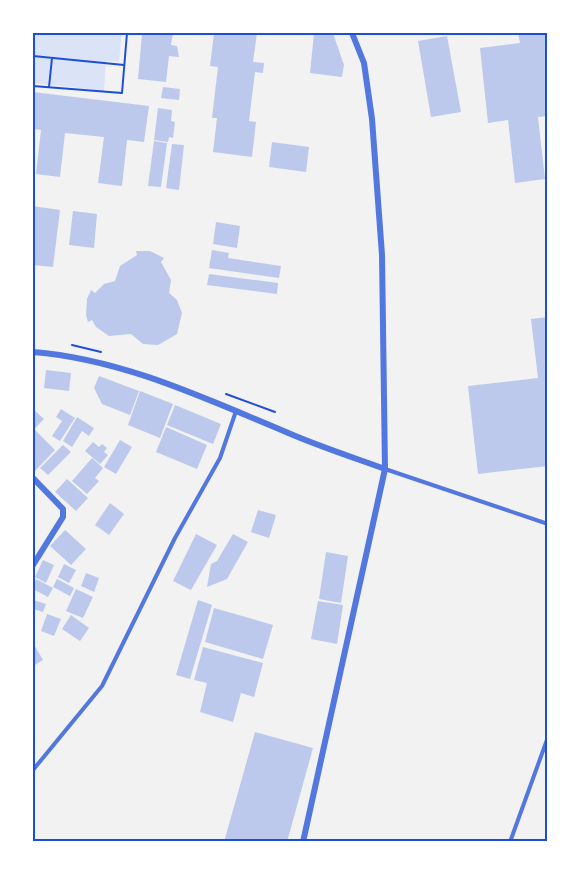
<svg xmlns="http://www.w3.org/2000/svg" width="581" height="875" viewBox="0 0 581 875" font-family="'Alegreya Sans',sans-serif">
  <rect width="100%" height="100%" fill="#f2f2f2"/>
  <path fill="#dbe4f7" d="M33 33H122L119 62 106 61 104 91 33 83Z"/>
  <path fill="#bdc9ec" d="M173 33 171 45 177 46 179 57 169 56 166 82 138 79 142 34Z
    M214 33H257L253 62 264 63 263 73 255 72 249 121 256 122 252 157 213 152 217 118H212L218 67 210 66Z
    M314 33H333L344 65 342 77 310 73Z
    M518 33H548V116L538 117 545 179 515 183 508 120 488 123 480 48 520 43Z
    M447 36 461 112 431 117 418 41Z
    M163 87 180 89 179 100 161 98Z
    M33 92 149 106 144 142 127 140 122 186 98 183 104 137 65 133 60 177 36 174 41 130 33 129Z
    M158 108 172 110 171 121 175 122 173 138 169 137 168 142 154 140Z
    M154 141 167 143 161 187 148 186Z
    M272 142 309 147 306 172 269 167Z
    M172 144 184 145 179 190 166 188Z
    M33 206 60 210 53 267 33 265Z
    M73 211 97 214 94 248 69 245Z
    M216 222 240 226 237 248 213 244Z
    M212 250 229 253 228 258 281 266 279 278 209 268Z
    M136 251H150L164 258 161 262 171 280 169 293 177 300 182 313 177 334 158 345 143 344 131 334 109 336 96 327 92 320 88 322 86 315 87 299 91 290 95 293 104 284 115 281 120 266 137 255Z
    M209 274 278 283 277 294 207 285Z
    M548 317V466L478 474 468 386 538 378 531 319Z
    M46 370 71 373 69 391 44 388Z
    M99 376 139 391 130 415 102 404 94 388Z
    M140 391 173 404 160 438 128 425Z
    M175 405 221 424 213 444 167 425Z
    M33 409 44 419 35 428 33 425Z
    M61 409 75 418 60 441 52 436 62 421 56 417Z
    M77 417 94 428 89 436 82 431 72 447 63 441Z
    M166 427 207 445 197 469 156 452Z
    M33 428 55 450 35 471 33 469Z
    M120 440 132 447 116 474 104 467Z
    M93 442 99 447 102 444 107 448 104 452 108 455 100 464 85 451Z
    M63 445 71 452 48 475 40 468Z
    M92 458 103 468 95 478 99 481 87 494 72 481Z
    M67 479 88 498 76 511 55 492Z
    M110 503 124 514 109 535 95 525Z
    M258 510 276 515 269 538 251 532Z
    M65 530 86 549 71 565 50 546Z
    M196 534 217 545 191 590 173 581Z
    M233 534 248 542 227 579 207 587 211 564 217 561Z
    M326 552 348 556 341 603 319 599Z
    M43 560 54 565 46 583 35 577Z
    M64 564 76 570 69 583 58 577Z
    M86 573 99 578 94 592 81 586Z
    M36 579 53 588 48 597 33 589Z
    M57 579 74 588 70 596 53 587Z
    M76 589 93 597 83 618 66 611Z
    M33 600 46 604 43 612 33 609Z
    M198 600 212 605 190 679 176 675Z
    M318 601 343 605 337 644 311 639Z
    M214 608 273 625 263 659 205 642Z
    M47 614 61 619 54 636 41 631Z
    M71 615 89 628 80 641 62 629Z
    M33 643 43 660 33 666Z
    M203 647 263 663 254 697 241 693 233 722 200 712 207 683 194 680Z
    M255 732 313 748 287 842H224Z"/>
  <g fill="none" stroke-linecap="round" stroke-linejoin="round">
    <path stroke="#1d4ed8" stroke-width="2" d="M33 56 124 65
      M33 86 122 93 127 33
      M49 87 52 58
      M72 345 101 352
      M226 394 275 412"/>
    <path stroke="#5277de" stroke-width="4" d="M385 469 548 524
      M33 770 102 686 175 538 220 458 236 411
      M510 842 548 737"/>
    <path stroke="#5277de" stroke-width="6" d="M33 352C122 359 204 398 286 432 318 446 352 457 385 469
      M33 478 63 509V517L33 565
      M303 842 385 469 382 255 372 119 364 63 352 33"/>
  </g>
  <rect width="581" height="875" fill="none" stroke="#ffffff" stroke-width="69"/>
  <rect x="34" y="34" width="512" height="806" fill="none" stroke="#1d4ed8" stroke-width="2"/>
</svg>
